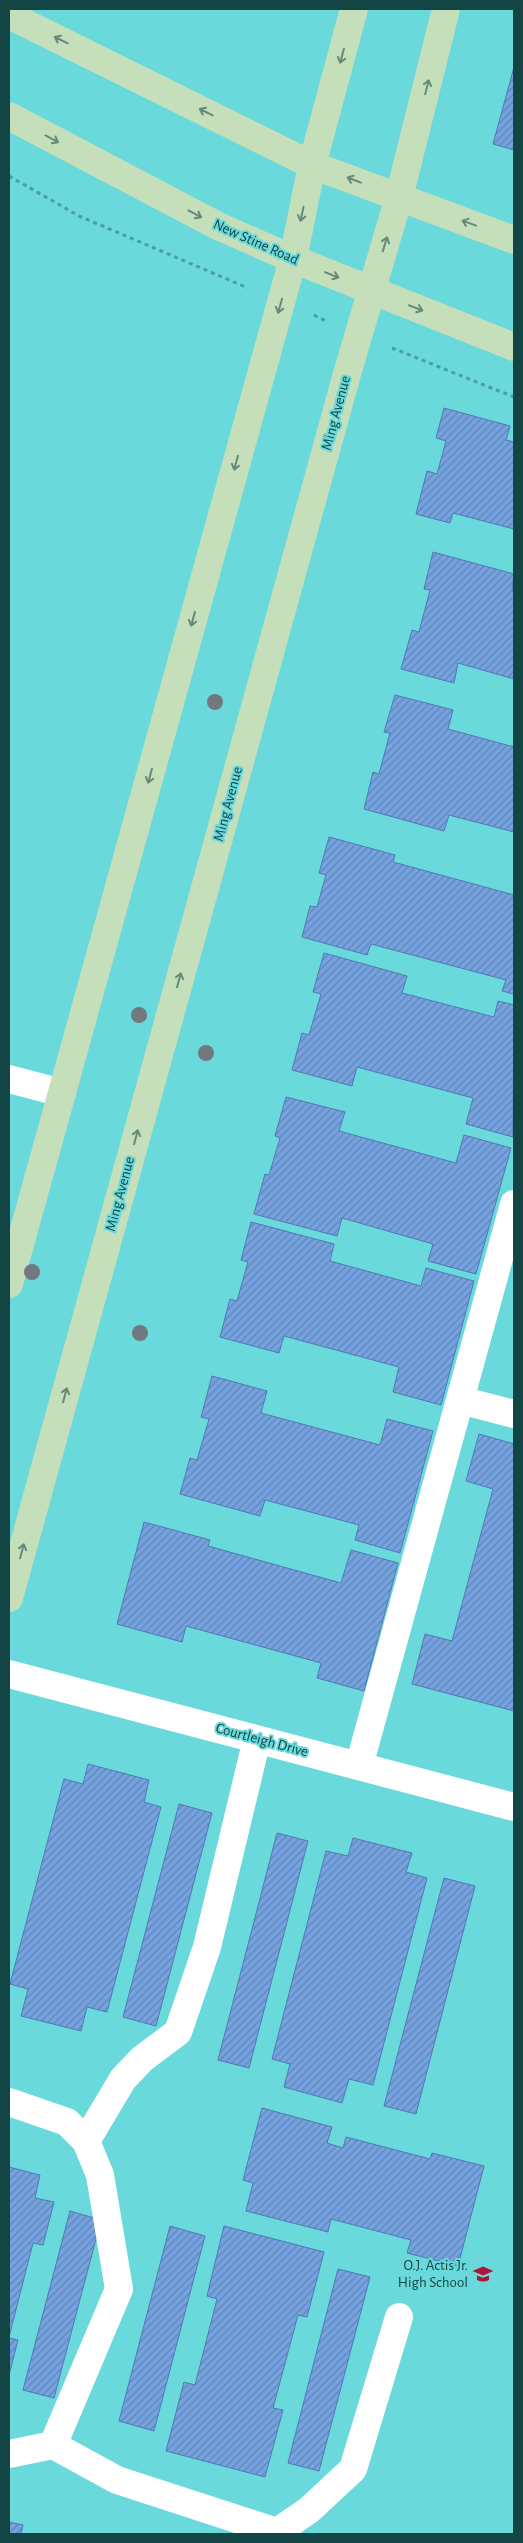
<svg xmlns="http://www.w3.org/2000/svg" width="523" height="2543" viewBox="0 0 523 2543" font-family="'Alegreya Sans',sans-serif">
  <defs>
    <pattern id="building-hatch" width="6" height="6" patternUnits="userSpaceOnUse" patternTransform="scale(1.25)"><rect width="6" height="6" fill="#76a2df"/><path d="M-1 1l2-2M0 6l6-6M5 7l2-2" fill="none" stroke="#6086b7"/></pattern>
  </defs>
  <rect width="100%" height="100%" fill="#69d9db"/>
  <path fill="url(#building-hatch)" stroke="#4f79b3" d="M514 67V150L493 144Z
    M444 408 510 426 506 440 514 442V529L453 513 450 523 416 514 427 471 437 474 446 441 436 438Z
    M433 552 514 574 512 591 514 592V679L458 663 454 683 401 669 412 630 419 632 430 590 424 589Z
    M395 695 453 710 448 729 514 747V832L449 815 444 831 364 809 373 772 379 774 390 733 384 732Z
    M329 837 395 855 393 862 514 895V994L502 991 506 980 371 944 367 955 302 937 310 906 317 907 326 875 319 873Z
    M324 953 407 976 402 993 494 1017 498 1001 514 1005 513 1137 466 1124 473 1098 357 1067 352 1086 292 1070 302 1033 309 1035 321 994 313 992Z
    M286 1097 345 1112 339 1131 456 1163 464 1135 511 1148 476 1274 428 1261 433 1244 342 1218 337 1236 254 1214 265 1174 269 1175 280 1138 275 1136Z
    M251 1222 334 1244 330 1261 421 1286 426 1268 474 1281 441 1405 393 1392 399 1367 284 1336 279 1353 220 1337 230 1299 237 1301 248 1262 241 1260Z
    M212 1376 267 1391 261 1413 380 1445 387 1419 433 1431 400 1553 355 1540 359 1525 265 1500 260 1516 180 1494 190 1458 197 1460 209 1419 201 1417Z
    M479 1434 514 1444V1711L412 1684 425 1634 452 1641 493 1489 466 1481Z
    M144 1522 210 1540 208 1546 341 1583 351 1550 398 1563 364 1691 317 1678 321 1663 186 1626 182 1642 117 1624Z
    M88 1764 149 1780 144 1802 161 1807 107 2012 87 2007 81 2031 21 2016 28 1989 10 1984 64 1779 83 1784Z
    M179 1804 212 1813 156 2026 123 2017Z
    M277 1833 308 1841 249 2068 218 2060Z
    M353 1838 412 1853 406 1872 427 1878 373 2085 349 2079 342 2103 284 2087 290 2064 272 2059 326 1851 348 1856Z
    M444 1878 475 1886 416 2114 384 2106Z
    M262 2108 332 2127 327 2143 343 2148 346 2137 430 2159 432 2153 484 2166 458 2266 407 2253 411 2240 331 2219 328 2232 246 2211 253 2183 243 2180Z
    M9 2167 40 2175 35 2198 54 2202 43 2245 33 2243 9 2337Z
    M70 2211 101 2220 54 2398 23 2390Z
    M170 2226 205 2236 154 2431 119 2421Z
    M224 2226 324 2252 307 2317 298 2315 273 2408 283 2410 265 2477 166 2451 184 2382 195 2385 217 2299 207 2296Z
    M338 2269 370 2277 319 2471 288 2463Z
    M9 2338 18 2340 9 2375Z
    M9 2522 23 2525 21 2534H9Z"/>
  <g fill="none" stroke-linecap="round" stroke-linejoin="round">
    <path stroke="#489fa0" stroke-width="3" stroke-dasharray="4 4" stroke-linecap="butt" d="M9 176 79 216 248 288
      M314 315 326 321
      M392 348 514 397"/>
    <path stroke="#fff" stroke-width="28" d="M9 1079 62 1093
      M460 1400 514 1414
      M9 1674 514 1807
      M359 1766 514 1204
      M9 2102 67 2122 86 2141 100 2175 119 2289 53 2445 9 2454
      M86 2141 123 2079 142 2059 178 2032 207 1947 257 1739
      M53 2445 117 2480 277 2532 309 2510 353 2469 399 2317"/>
    <path stroke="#c5dfba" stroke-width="28" d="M9 15 312 165 514 240
      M9 116 218 226 293 259 514 347
      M9 1284 293 259 312 165 354 9
      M9 1598 347 374 399 197 446 9"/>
  </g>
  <g fill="#73787f">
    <circle cx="215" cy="702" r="8"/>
    <circle cx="139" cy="1015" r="8"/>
    <circle cx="206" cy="1053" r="8"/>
    <circle cx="32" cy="1272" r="8"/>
    <circle cx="140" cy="1333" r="8"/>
  </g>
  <defs><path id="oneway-shaft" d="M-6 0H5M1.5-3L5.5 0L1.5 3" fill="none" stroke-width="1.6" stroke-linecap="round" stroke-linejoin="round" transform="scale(1.25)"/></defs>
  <g stroke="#648a7a">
    <use href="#oneway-shaft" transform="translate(61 40) rotate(-154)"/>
    <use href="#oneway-shaft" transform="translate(342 56) rotate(105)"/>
    <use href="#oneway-shaft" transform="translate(427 87) rotate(-76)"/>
    <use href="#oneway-shaft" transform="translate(206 112) rotate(-154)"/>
    <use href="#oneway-shaft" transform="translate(52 139) rotate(28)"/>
    <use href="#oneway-shaft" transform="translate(354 180) rotate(-159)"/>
    <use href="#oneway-shaft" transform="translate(195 214) rotate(28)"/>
    <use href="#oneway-shaft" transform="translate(302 214) rotate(102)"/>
    <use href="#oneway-shaft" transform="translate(469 223) rotate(-160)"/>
    <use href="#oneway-shaft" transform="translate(385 244) rotate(-73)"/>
    <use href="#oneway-shaft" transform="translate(332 275) rotate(22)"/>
    <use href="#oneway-shaft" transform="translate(280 306) rotate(106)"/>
    <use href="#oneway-shaft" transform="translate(416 308) rotate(21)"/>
    <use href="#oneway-shaft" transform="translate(236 463) rotate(105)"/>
    <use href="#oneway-shaft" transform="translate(193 619) rotate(105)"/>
    <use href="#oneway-shaft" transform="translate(150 776) rotate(105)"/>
    <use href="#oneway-shaft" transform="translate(179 980) rotate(-75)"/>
    <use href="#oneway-shaft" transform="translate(136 1137) rotate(-75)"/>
    <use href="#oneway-shaft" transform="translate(65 1395) rotate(-75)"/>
    <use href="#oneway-shaft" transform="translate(22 1551) rotate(-75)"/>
  </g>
  <defs>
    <g id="school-bare" transform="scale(1.5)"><path d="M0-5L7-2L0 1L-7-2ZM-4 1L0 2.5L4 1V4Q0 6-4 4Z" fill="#ac1638" stroke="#69d9db" stroke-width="2.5" paint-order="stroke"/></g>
  </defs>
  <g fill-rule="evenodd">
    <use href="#school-bare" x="483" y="2274"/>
  </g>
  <g text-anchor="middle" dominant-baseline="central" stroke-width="4" stroke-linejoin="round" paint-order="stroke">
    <g font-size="15" fill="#144545" stroke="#69d9db">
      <text transform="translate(256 242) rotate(24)">New Stine Road</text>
      <text transform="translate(336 413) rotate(-75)">Ming Avenue</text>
      <text transform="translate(228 804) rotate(-75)">Ming Avenue</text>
      <text transform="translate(120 1194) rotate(-75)">Ming Avenue</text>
      <text transform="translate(262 1740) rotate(15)">Courtleigh Drive</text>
    </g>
    <g font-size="15" fill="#144545" stroke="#69d9db" text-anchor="end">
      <text x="468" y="2265">O.J. Actis Jr.<tspan x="468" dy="17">High School</tspan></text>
    </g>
  </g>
  <rect width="523" height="2543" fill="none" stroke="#144545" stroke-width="20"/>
</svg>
